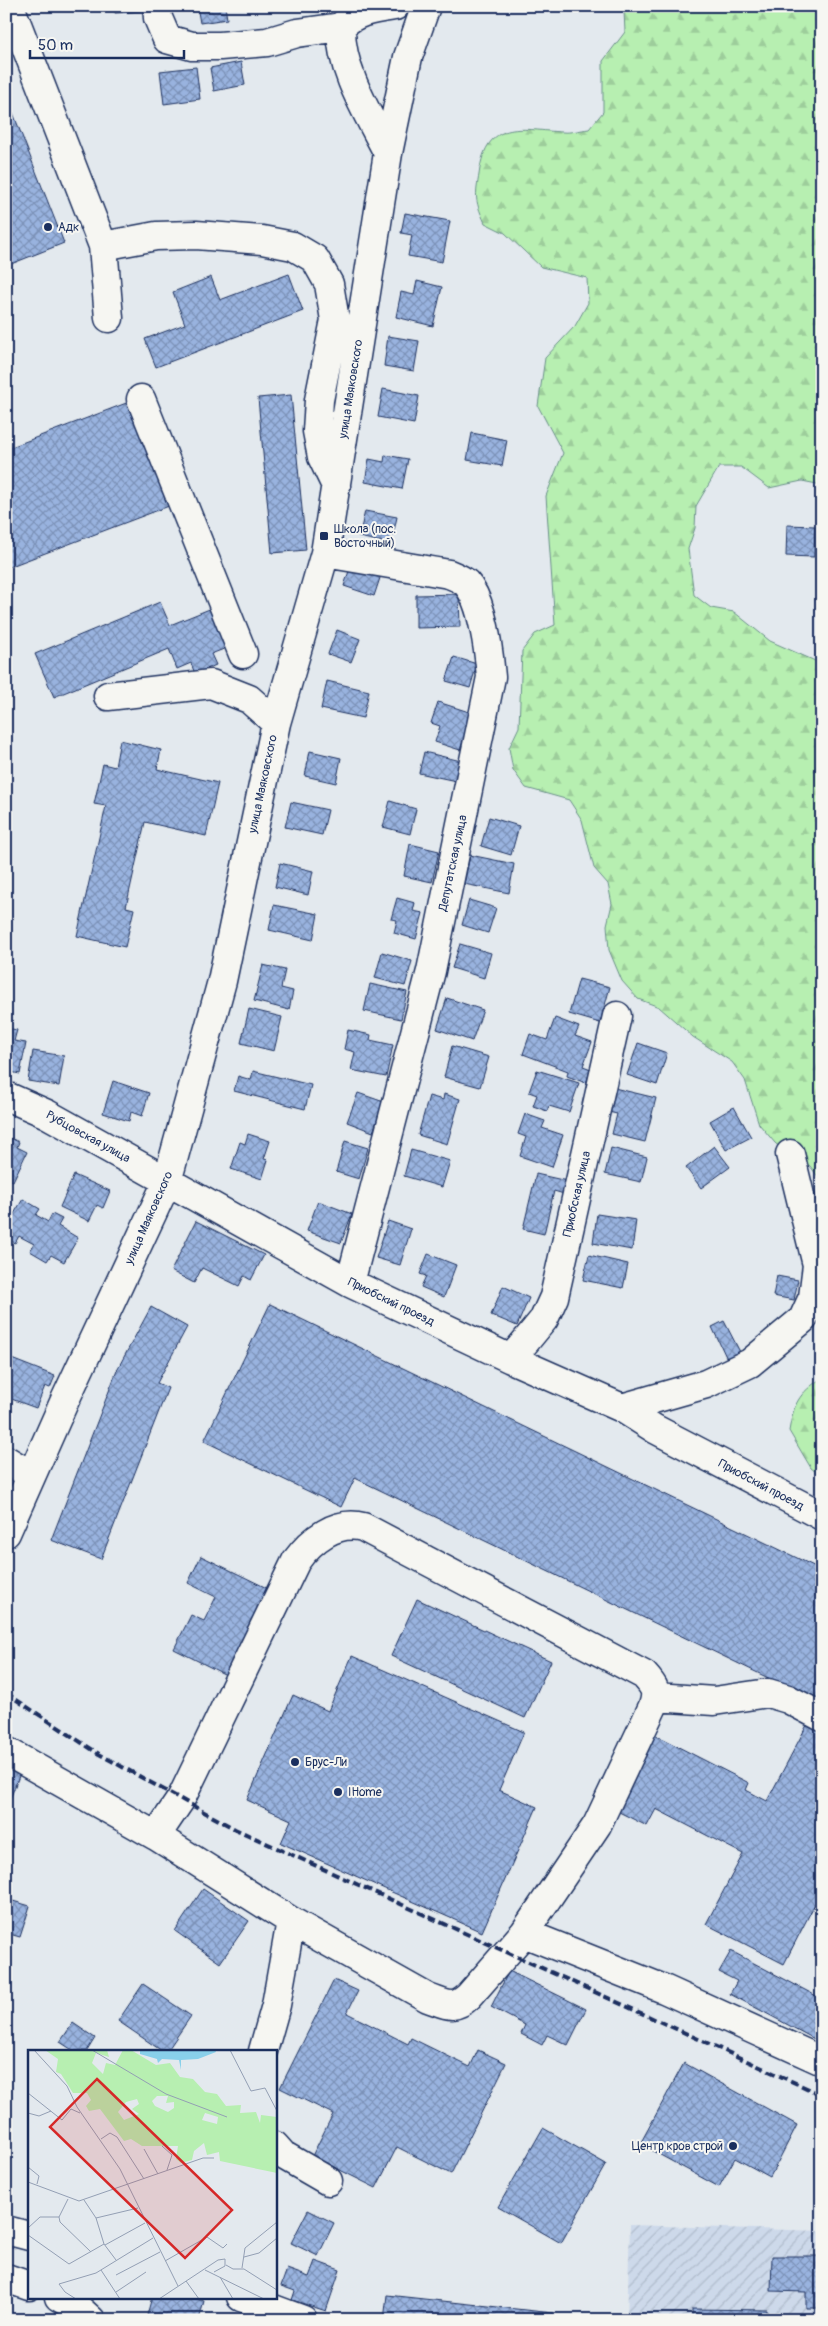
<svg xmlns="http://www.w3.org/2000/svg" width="828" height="2326" viewBox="0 0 828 2326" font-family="Pangolin,sans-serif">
  <defs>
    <pattern id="industrial-furrows" width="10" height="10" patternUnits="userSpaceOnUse" patternTransform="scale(1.25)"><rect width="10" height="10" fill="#cdd9ea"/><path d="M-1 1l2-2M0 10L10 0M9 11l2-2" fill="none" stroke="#afbbcb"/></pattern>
    <pattern id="forest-firs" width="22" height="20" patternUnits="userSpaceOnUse" patternTransform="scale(1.25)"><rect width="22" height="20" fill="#b7efb1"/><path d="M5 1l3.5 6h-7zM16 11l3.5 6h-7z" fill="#9dcd9b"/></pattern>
    <pattern id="building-cross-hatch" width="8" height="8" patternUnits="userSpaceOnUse" patternTransform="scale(1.25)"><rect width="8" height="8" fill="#99b3df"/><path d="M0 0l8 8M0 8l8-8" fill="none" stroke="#7c92b8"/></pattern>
  </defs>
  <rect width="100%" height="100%" fill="#e3e9ee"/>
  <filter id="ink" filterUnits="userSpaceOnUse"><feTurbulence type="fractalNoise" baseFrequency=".02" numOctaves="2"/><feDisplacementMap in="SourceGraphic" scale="10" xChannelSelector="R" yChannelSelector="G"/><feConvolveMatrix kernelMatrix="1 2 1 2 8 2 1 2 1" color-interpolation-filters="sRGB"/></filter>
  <g filter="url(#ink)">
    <path fill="url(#industrial-furrows)" d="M630 2225 822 2231V2320H627Z"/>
    <path fill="url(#forest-firs)" stroke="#698f88" d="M621 6H822V485L802 481 769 488 741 467H719L696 506 695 528 688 549 694 595 711 608 734 612 770 641 822 664V1182L810 1166 791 1156 775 1143 759 1124 745 1080 732 1062 693 1037 659 1007 638 999 622 981 609 950 607 925 612 904 608 884 594 868 582 820 569 800 526 788 513 770 509 748 519 727 522 651 535 634 555 625 546 496 563 453 538 406 545 358 575 326 588 303 587 278 541 267 505 233 485 223C473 197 476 196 480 168 489 118 524 130 562 132 571 133 580 130 589 129L603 112V61L625 32 624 11Z
      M822 1378V1477L811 1468 789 1431C794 1403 798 1394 822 1378Z"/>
    <path fill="url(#building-cross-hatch)" stroke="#1b2f5e" d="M114 6H140L141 11 115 13Z
      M197 6H225L227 19 200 23Z
      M241 62 245 85 214 91 210 68Z
      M196 67 200 99 164 104 160 71Z
      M6 95 64 243 6 266Z
      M405 213 450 221 442 262 408 256 412 235 401 233Z
      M289 274 303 311 156 367 145 339 185 324 173 292 211 277 220 300Z
      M417 281 442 287 433 326 396 317 401 292 414 295Z
      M388 336 419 341 414 371 384 366Z
      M383 389 419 396 414 424 378 417Z
      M291 395 306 550 272 553 258 398Z
      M129 402 169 506 6 568V449Z
      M472 433 507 440 502 466 467 460Z
      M385 455 408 459 402 489 365 482 369 459 384 462Z
      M365 511 397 517 391 544 359 537Z
      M787 525 815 526 814 557 786 556Z
      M352 562 382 572 374 596 344 586Z
      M459 594 460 627 416 628V595Z
      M160 602 170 625 212 608 229 647 211 654 216 665 195 674 191 663 177 669 169 649 54 697 35 654Z
      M337 630 360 639 351 662 328 654Z
      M454 657 477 664 470 688 446 681Z
      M327 681 369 691 363 718 321 709Z
      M438 702 472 713 460 750 435 742 440 726 431 723Z
      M120 740 161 750 157 769 218 783 206 836 145 822 126 907 134 909 125 947 77 936 106 806 94 804 103 764 115 767Z
      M310 751 341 758 336 783 305 776Z
      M424 752 461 761 456 781 419 773Z
      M390 801 416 809 410 834 383 827Z
      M291 802 328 810 322 835 285 827Z
      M489 817 519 826 511 855 481 846Z
      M410 844 439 851 432 882 404 876Z
      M470 855 514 864 509 893 464 884Z
      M280 863 313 871 308 895 275 887Z
      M397 898 415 903 413 911 423 913 416 939 394 933 397 920 391 919Z
      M469 900 496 908 488 933 462 925Z
      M274 905 318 914 313 940 269 930Z
      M460 944 491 953 484 978 452 968Z
      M382 952 412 961 405 986 375 978Z
      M263 965 285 970 281 988 293 991 289 1010 254 1001Z
      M579 979 610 987 600 1023 569 1014Z
      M370 984 407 992 401 1019 364 1011Z
      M447 998 483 1010 472 1041 437 1029Z
      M249 1009 282 1017 274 1051 241 1043Z
      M555 1018 579 1027 575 1036 592 1042 583 1066 591 1069 586 1083 567 1076 568 1071 523 1054 530 1034 547 1040Z
      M6 1028 17 1030 14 1041 26 1043 20 1074 6 1071Z
      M348 1030 371 1035 370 1040 393 1045 386 1077 351 1070 355 1052 344 1049Z
      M638 1043 667 1053 657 1085 627 1075Z
      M452 1046 489 1057 480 1087 444 1077Z
      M33 1051 64 1056 59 1086 28 1081Z
      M537 1070 579 1083 569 1112 549 1106 547 1111 533 1106 537 1095 529 1092Z
      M253 1071 311 1085 305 1109 234 1091 238 1076 251 1080Z
      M113 1081 149 1093 142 1116 131 1112 129 1121 103 1113Z
      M610 1087 656 1098 645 1142 612 1134 617 1114 604 1111Z
      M358 1093 384 1102 373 1132 347 1122Z
      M444 1094 460 1099 447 1144 418 1135 429 1096 443 1100Z
      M734 1107 751 1137 726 1150 710 1121Z
      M525 1114 545 1121 542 1128 563 1135 552 1167 520 1156 526 1137 518 1134Z
      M248 1134 270 1141 264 1159 268 1160 262 1179 231 1169 240 1142 245 1144Z
      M10 1138 19 1142 17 1147 27 1152 13 1181 6 1178V1144Z
      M345 1141 368 1148 359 1179 336 1172Z
      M714 1146 730 1167 701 1188 686 1168Z
      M611 1148 647 1157 641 1182 605 1174Z
      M411 1150 450 1161 442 1187 404 1176Z
      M536 1174 567 1181 564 1194 554 1191 544 1234 523 1229Z
      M74 1175 110 1191 103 1208 97 1205 89 1221 60 1207Z
      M23 1199 40 1209 36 1215 48 1222 52 1214 62 1219 58 1226 78 1238 64 1262 51 1255 47 1261 30 1251 34 1244 19 1236 15 1243 6 1238V1227Z
      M318 1201 352 1214 341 1243 307 1231Z
      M597 1214 636 1220 632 1250 593 1243Z
      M196 1221 264 1255 251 1280 244 1276 239 1286 202 1268 194 1283 171 1271Z
      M388 1221 411 1229 400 1265 376 1258Z
      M428 1254 456 1265 444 1297 421 1287 426 1276 420 1274Z
      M589 1255 628 1264 623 1288 583 1280Z
      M777 1276 798 1280 794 1300 773 1296Z
      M503 1286 529 1298 517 1326 491 1315Z
      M270 1304 822 1570V1704L355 1478 341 1507 204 1441Z
      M151 1307 187 1327 157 1383 168 1388 101 1559 51 1540 118 1368Z
      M724 1321 740 1352 727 1359 712 1327Z
      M9 1358 55 1376 50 1388 45 1386 36 1408 6 1397V1381L10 1370 6 1369Z
      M201 1556 273 1591 230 1677 174 1649 191 1615 204 1621 216 1597 188 1583Z
      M417 1599 551 1661 525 1718 391 1656Z
      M352 1656 524 1732 499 1790 537 1807 482 1932 281 1843 291 1820 247 1800 293 1695 328 1711Z
      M807 1725 822 1733V1890L784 1964 706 1924 743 1854 656 1809 647 1826 615 1810 653 1734 749 1783 746 1790 767 1801Z
      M6 1765 21 1771 6 1809Z
      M203 1889 249 1921 220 1963 175 1931Z
      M6 1899 30 1906 20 1937 6 1933Z
      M731 1951 822 1999V2043L730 1994 737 1981 719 1972Z
      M509 1971 586 2009 568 2045 547 2035 542 2045 521 2034 525 2025 491 2007Z
      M334 1980 358 1991 347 2013 408 2044 411 2038 470 2067 478 2050 506 2063 451 2174 397 2147 376 2188 312 2156 333 2114 280 2088Z
      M143 1984 191 2016 167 2051H162L118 2021Z
      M73 2023 95 2038 87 2051H74L60 2042Z
      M684 2063 797 2125 770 2177 735 2158 719 2187 640 2144Z
      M543 2128 606 2164 561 2243 498 2207Z
      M308 2210 334 2223 318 2256 291 2243Z
      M772 2256H822V2308H806V2292L771 2291Z
      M315 2261 340 2270 326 2311 292 2300 295 2291 281 2286 287 2269 309 2277Z
      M387 2295 553 2313 552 2320H384Z
      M152 2297H191L204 2301 199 2320H163L147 2315Z
      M692 2309 767 2310V2320H692Z"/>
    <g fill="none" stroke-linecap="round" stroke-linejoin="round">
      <g stroke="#1b2f5e" stroke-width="31">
        <path id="minor" d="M10 6 103 246 109 318
          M157 6 158 18 167 39 192 46H220L267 42 297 33 341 27C340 71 369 115 388 153
          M341 27C354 11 375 9 395 6
          M103 246 156 236 196 235 262 240 293 246 315 259 329 284 335 320 319 400 317 431 322 457 336 486
          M141 399 243 654
          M325 553 449 574C454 576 462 579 466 583 483 601 489 653 491 677L431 971 350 1283
          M108 696 211 684 249 699 276 723
          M6 1096 47 1114 350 1283 511 1359 622 1408 655 1429 822 1516
          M511 1359 544 1319 554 1297 617 1016
          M622 1408 706 1384 750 1363 803 1319 813 1297 817 1265 790 1154
          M6 1460 31 1475
          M6 1533 65 1400 167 1182 222 981 276 723 325 553 388 153 408 57 426 6
          M656 1697 714 1701 768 1693 788 1699 822 1717
          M6 1751 156 1836 181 1799 296 1561C311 1540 336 1520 363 1527L644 1675C654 1686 658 1691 653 1706L597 1825 524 1933 664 1989 822 2061
          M156 1836 291 1921 428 1998C446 2004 453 2011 469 1996L524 1933
          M263 2051 276 2005 291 1921
          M275 2146 283 2155 328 2181
          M6 2230 29 2236
          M6 2278 29 2286
          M59 2297 79 2309 91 2320
          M241 2297 303 2320"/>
      </g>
      <use href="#minor" stroke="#f6f6f2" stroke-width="28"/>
      <path stroke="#1b2f5e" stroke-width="4" stroke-dasharray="8 4" stroke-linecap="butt" d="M6 1693 99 1754 235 1829 822 2095"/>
    </g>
  </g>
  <g fill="#1b2f5e" stroke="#f6f6f2" stroke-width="2">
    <circle cx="48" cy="227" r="5"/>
    <rect x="319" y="531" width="10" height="10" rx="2.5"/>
    <circle cx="295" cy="1762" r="5"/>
    <circle cx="338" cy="1792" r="5"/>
    <circle cx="733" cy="2146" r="5"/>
  </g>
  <g text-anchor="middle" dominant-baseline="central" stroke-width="4" stroke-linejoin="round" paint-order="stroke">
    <g font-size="12" fill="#1b2f5e" stroke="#f6f6f2" text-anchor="start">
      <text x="58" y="227">Адк</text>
      <text x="334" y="529">Школа (пос.<tspan x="334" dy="14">Восточный)</tspan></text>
      <text x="305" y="1762">Брус-Ли</text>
      <text x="348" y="1792">IHome</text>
      <text x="723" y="2146" text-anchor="end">Центр кров строй</text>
    </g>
    <g font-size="12" fill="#1b2f5e" stroke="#f6f6f2">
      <text transform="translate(351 389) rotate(-81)">улица Маяковского</text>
      <text transform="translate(263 784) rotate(-78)">улица Маяковского</text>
      <text transform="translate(453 863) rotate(-78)">Депутатская улица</text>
      <text transform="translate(88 1137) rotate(29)">Рубцовская улица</text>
      <text transform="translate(577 1194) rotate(-77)">Приобская улица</text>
      <text transform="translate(149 1218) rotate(-66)">улица Маяковского</text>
      <text transform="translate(391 1302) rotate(26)">Приобский проезд</text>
      <text transform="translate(761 1485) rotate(28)">Приобский проезд</text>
    </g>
  </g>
  <g transform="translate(28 2050)">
    <rect width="249" height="249" fill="#e3e9ee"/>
    <path d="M17 0H79L81 7 68 3 64 13 75 24 78 13 87 15 95 0H103L128 15 142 13 152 27 165 29 177 42 189 44 198 56 213 55 212 63 228 62 232 73 233 65 249 67V123L192 111 191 102 179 105 176 93 166 101 164 110 153 113 148 109 150 96H114L103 89 96 91 72 59 61 61 58 56 63 50 59 43H45L33 24 28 22 30 9ZM129 46H140L138 53 146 52V58L140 62 127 56 124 51ZM109 49 111 54 104 59 111 64 96 70 90 62 98 52ZM177 63 190 67 189 74 174 70Z" fill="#b7efb1" fill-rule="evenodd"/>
    <path d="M112 0H187L188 2 170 9 153 10V20L151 10 134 9 130 13 129 9 112 4Z" fill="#89d0ea"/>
    <path fill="none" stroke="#939fb4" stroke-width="1" d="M6 0 39 36 49 57 92 119 150 236M64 0 138 44 199 67M202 0 223 41 237 38 249 61M0 43 34 70 43 59 52 63M0 63 11 66 23 61M73 89 82 83 89 87 116 129M134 96 144 105 139 120M116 99 130 124M0 117 11 126 9 134M0 132 51 151 175 108H186M40 149 31 167 32 172 63 202M56 150 68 168 76 194 88 210M68 168 110 158M0 178 12 167H31M0 185 41 214 76 194M77 195 117 173M216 207 231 203 249 188M137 211 179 187 195 198 199 194M198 215 205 219H216L249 240M214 218 217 198 249 172M73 220 92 249M177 220 236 249M88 225 132 202M192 227 205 249M158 231 171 249M88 242 118 222M48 249 37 242 31 234 68 223 125 188M131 249 190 210 197 209V216L186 222"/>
    <path fill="#d62828" fill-opacity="0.15" stroke="#d62828" stroke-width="2.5" d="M69 29 204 160 157 208 22 77Z"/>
    <rect width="249" height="249" fill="none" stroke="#1b2f5e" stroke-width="2.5"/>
  </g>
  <rect width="828" height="2326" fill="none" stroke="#f6f6f2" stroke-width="25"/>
  <rect x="12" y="12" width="803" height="2301" fill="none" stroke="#1b2f5e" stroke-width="2" filter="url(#ink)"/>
  <path d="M30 50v8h154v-8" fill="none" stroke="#1b2f5e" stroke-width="2.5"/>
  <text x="38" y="50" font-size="15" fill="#1b2f5e" stroke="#f6f6f2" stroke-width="4" paint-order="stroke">50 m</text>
</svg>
